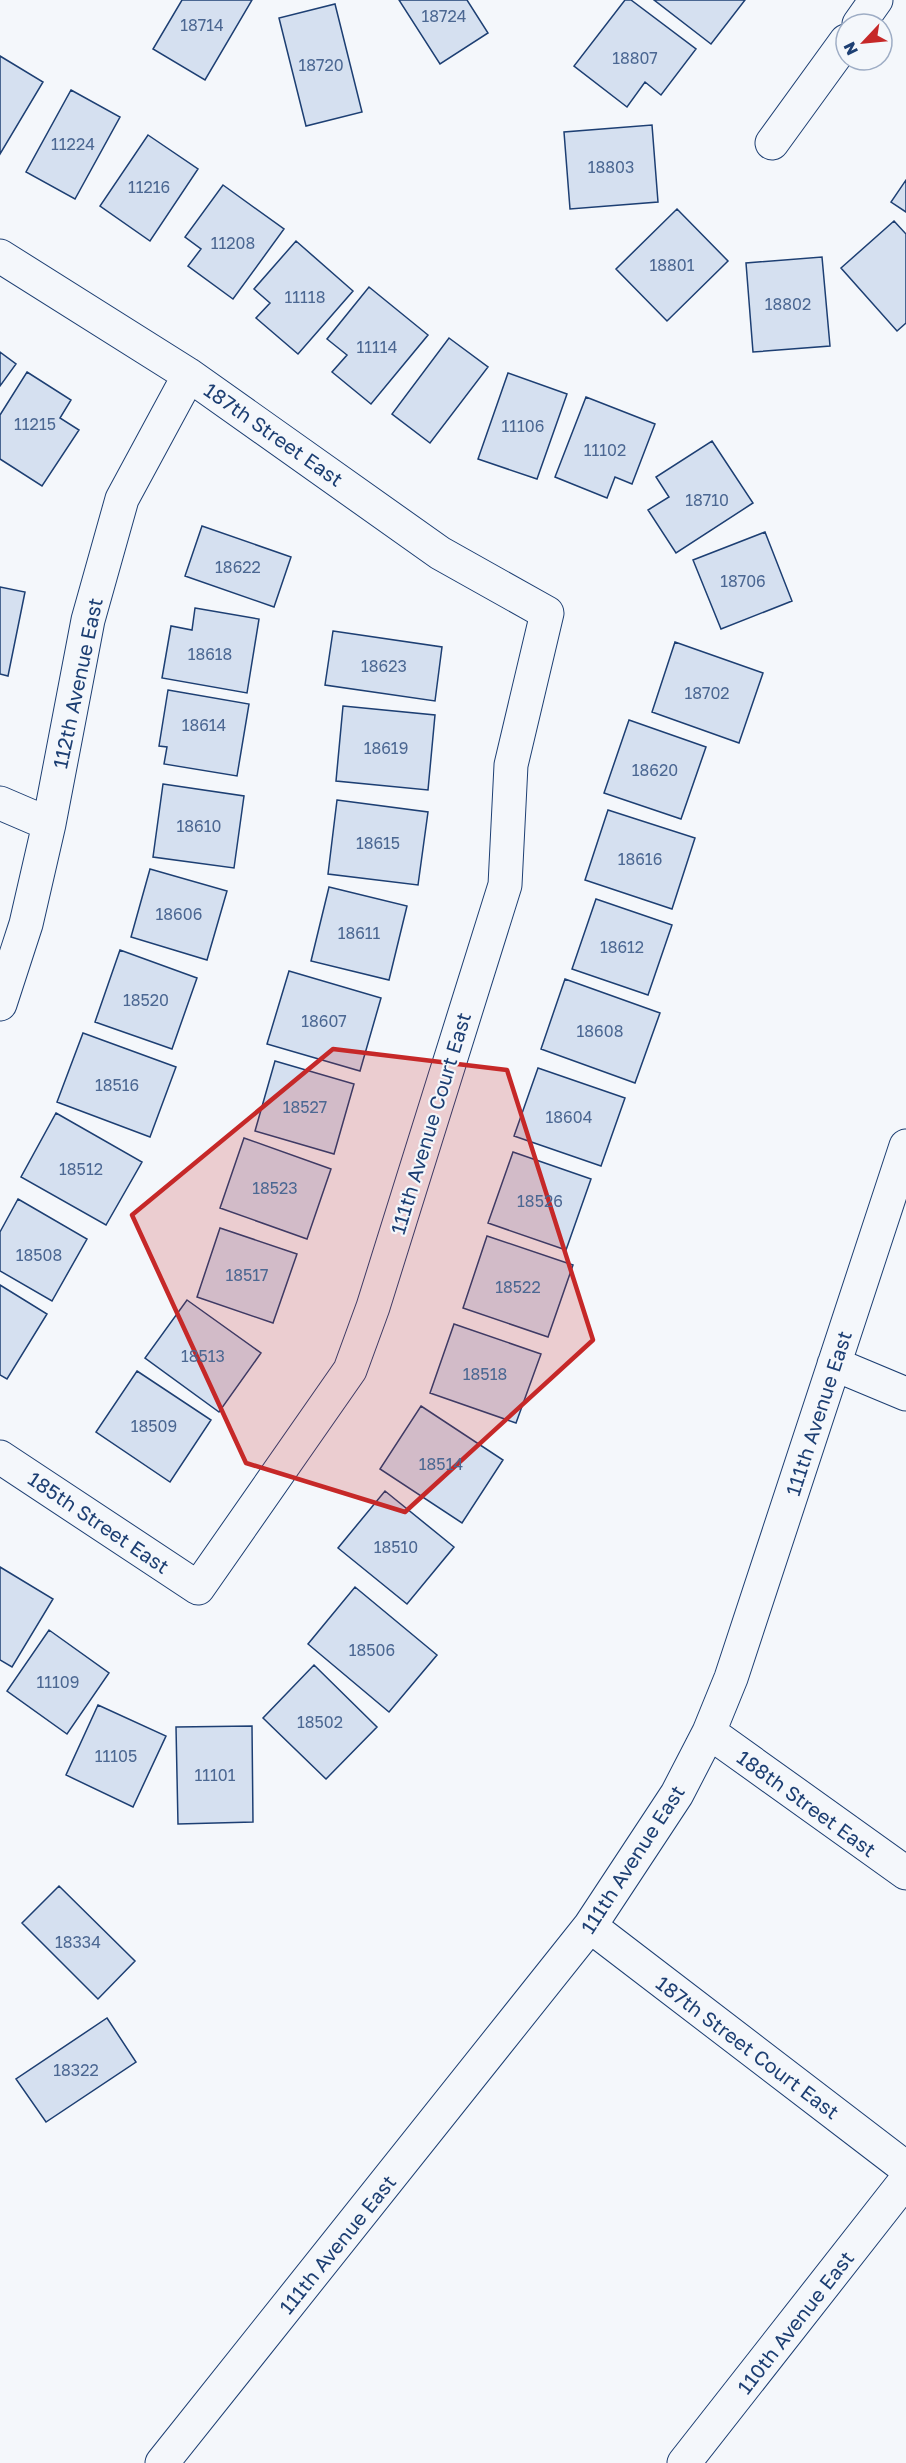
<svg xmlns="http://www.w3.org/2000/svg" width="906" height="2463" viewBox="0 0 906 2463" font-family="'Golos Text',sans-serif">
  <rect width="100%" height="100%" fill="#f4f7fb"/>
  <path fill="#d5e0f0" stroke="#1d3f73" stroke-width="1.5" d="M182 0H252L205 80 153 49Z
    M399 0H467L488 33 440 64Z
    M625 0H631L696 49 661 95 645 82 627 107 574 66Z
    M654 0H745L711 44Z
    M335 4 362 112 306 126 279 18Z
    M0 56 43 82 0 154Z
    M71 90 120 117 75 199 26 172Z
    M652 125 658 202 570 209 564 132Z
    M148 135 198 169 150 241 100 206Z
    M906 180V212L891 202Z
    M223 185 284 229 233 299 188 266 201 249 185 237Z
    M677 209 728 261 667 321 616 269Z
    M894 221 906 234V323L897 331 841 268Z
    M296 241 353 291 298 354 256 318 270 303 254 289Z
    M822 257 830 346 753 352 746 263Z
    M369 287 428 335 371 404 332 372 347 355 327 339Z
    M449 338 488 367 430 443 392 414Z
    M0 352 16 364 0 386Z
    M27 372 71 400 60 418 79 430 42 486 0 459V415Z
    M508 373 567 394 537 479 478 459Z
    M586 397 655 424 632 484 615 477 607 498 555 477Z
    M712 441 753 503 676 553 648 510 669 497 656 477Z
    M202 526 291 557 274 607 185 576Z
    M765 532 792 601 721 629 693 560Z
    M0 587 25 592 8 676 0 674Z
    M195 608 259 619 247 693 162 678 171 626 192 630Z
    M333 631 442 647 435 701 325 685Z
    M675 642 763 673 739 743 652 712Z
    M168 690 249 704 237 776 164 764 167 747 159 746Z
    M343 706 435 715 428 790 336 781Z
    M629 720 706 747 681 819 604 793Z
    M163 784 244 796 234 868 153 857Z
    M337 800 428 812 418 885 328 874Z
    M608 810 695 838 672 909 585 880Z
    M150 869 227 891 207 960 131 937Z
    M329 887 407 906 389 980 311 961Z
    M596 899 672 925 648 995 572 969Z
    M120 950 197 978 172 1049 95 1022Z
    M289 971 381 998 360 1071 267 1044Z
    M565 979 660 1013 635 1083 541 1049Z
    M83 1033 176 1067 150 1137 57 1102Z
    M275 1061 354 1084 334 1154 255 1131Z
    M538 1068 625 1098 601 1166 514 1136Z
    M56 1113 142 1162 106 1225 21 1177Z
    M244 1138 331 1169 307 1239 220 1208Z
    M513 1152 591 1179 566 1250 488 1223Z
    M18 1199 87 1239 52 1301 0 1271V1232Z
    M220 1228 297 1254 273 1323 197 1297Z
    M487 1236 573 1265 548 1337 463 1308Z
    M0 1285 47 1314 7 1379 0 1375Z
    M187 1300 261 1353 219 1412 145 1358Z
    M454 1324 541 1354 516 1423 430 1393Z
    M137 1371 211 1420 170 1482 96 1432Z
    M421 1406 503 1460 462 1523 380 1469Z
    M385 1491 454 1547 407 1604 338 1548Z
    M0 1567 53 1599 12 1667 0 1660Z
    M355 1587 437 1655 389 1712 308 1644Z
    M49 1630 109 1673 67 1734 7 1691Z
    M314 1665 377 1727 326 1779 263 1718Z
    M98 1705 166 1736 133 1807 66 1775Z
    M252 1726 253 1822 178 1824 176 1727Z
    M59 1886 135 1961 98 1999 22 1923Z
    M107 2018 136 2062 46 2122 16 2079Z"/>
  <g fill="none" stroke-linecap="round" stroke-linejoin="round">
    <g stroke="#1d3f73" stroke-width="35">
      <path id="street" d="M859 24 876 0
        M772 143 846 41
        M0 256 189 375 440 553 547 613 511 765 505 885 373 1307 350 1370 198 1588 0 1457
        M0 803 49 824
        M0 1004 26 924 49 824 88 620 122 499 189 375
        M834 1364 906 1394
        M709 1732 906 1873
        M590 1926 906 2168
        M162 2463 590 1926 677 1794 709 1732 731 1678 906 1146
        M684 2463 906 2180"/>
    </g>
    <use href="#street" stroke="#f4f7fb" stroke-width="33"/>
  </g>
  <path fill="#c62828" fill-opacity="0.2" stroke="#c62828" stroke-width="4.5" stroke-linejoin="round" d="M333 1049 507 1070 593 1340 405 1512 246 1463 132 1215Z"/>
  <g text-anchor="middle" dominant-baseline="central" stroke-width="4.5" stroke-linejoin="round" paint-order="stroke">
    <g font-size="16" fill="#4b6792">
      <text x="444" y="16">18724</text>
      <text x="202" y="25">18714</text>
      <text x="635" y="58">18807</text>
      <text x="321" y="65">18720</text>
      <text x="73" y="144">11224</text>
      <text x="611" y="167">18803</text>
      <text x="149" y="187">11216</text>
      <text x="233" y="243">11208</text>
      <text x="672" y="265">18801</text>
      <text x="305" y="297">11118</text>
      <text x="788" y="304">18802</text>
      <text x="377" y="347">11114</text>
      <text x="35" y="424">11215</text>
      <text x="523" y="426">11106</text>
      <text x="605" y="450">11102</text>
      <text x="707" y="500">18710</text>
      <text x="238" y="567">18622</text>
      <text x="743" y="581">18706</text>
      <text x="210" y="654">18618</text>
      <text x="384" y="666">18623</text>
      <text x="707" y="693">18702</text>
      <text x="204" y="725">18614</text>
      <text x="386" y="748">18619</text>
      <text x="655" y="770">18620</text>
      <text x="199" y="826">18610</text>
      <text x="378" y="843">18615</text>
      <text x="640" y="859">18616</text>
      <text x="179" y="914">18606</text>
      <text x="359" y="933">18611</text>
      <text x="622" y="947">18612</text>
      <text x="146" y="1000">18520</text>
      <text x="324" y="1021">18607</text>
      <text x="600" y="1031">18608</text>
      <text x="117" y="1085">18516</text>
      <text x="305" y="1107">18527</text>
      <text x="569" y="1117">18604</text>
      <text x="81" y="1169">18512</text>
      <text x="275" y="1188">18523</text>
      <text x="540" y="1201">18526</text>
      <text x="39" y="1255">18508</text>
      <text x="247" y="1275">18517</text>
      <text x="518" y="1287">18522</text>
      <text x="203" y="1356">18513</text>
      <text x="485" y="1374">18518</text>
      <text x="154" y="1426">18509</text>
      <text x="441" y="1464">18514</text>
      <text x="396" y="1547">18510</text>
      <text x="372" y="1650">18506</text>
      <text x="58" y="1682">11109</text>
      <text x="320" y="1722">18502</text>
      <text x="116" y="1756">11105</text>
      <text x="215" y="1775">11101</text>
      <text x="78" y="1942">18334</text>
      <text x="76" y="2070">18322</text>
    </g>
    <g font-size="20" fill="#1d3f73" stroke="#f4f7fb">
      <text transform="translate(274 434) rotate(35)">187th Street East</text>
      <text transform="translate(77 683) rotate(-78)">112th Avenue East</text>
      <text transform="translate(430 1123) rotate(-73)">111th Avenue Court East</text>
      <text transform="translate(818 1413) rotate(-72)">111th Avenue East</text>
      <text transform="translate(99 1522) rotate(34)">185th Street East</text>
      <text transform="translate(807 1803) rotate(36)">188th Street East</text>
      <text transform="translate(632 1859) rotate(-57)">111th Avenue East</text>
      <text transform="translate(748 2047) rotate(37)">187th Street Court East</text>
      <text transform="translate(337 2244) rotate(-51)">111th Avenue East</text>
      <text transform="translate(795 2322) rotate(-52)">110th Avenue East</text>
    </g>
  </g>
  <g transform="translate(864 42) rotate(244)"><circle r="28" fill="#f4f7fb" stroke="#9eadc5" stroke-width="1.5"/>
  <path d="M0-4.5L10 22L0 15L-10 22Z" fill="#c62828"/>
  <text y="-9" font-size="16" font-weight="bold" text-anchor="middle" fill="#1d3f73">N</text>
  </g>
</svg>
